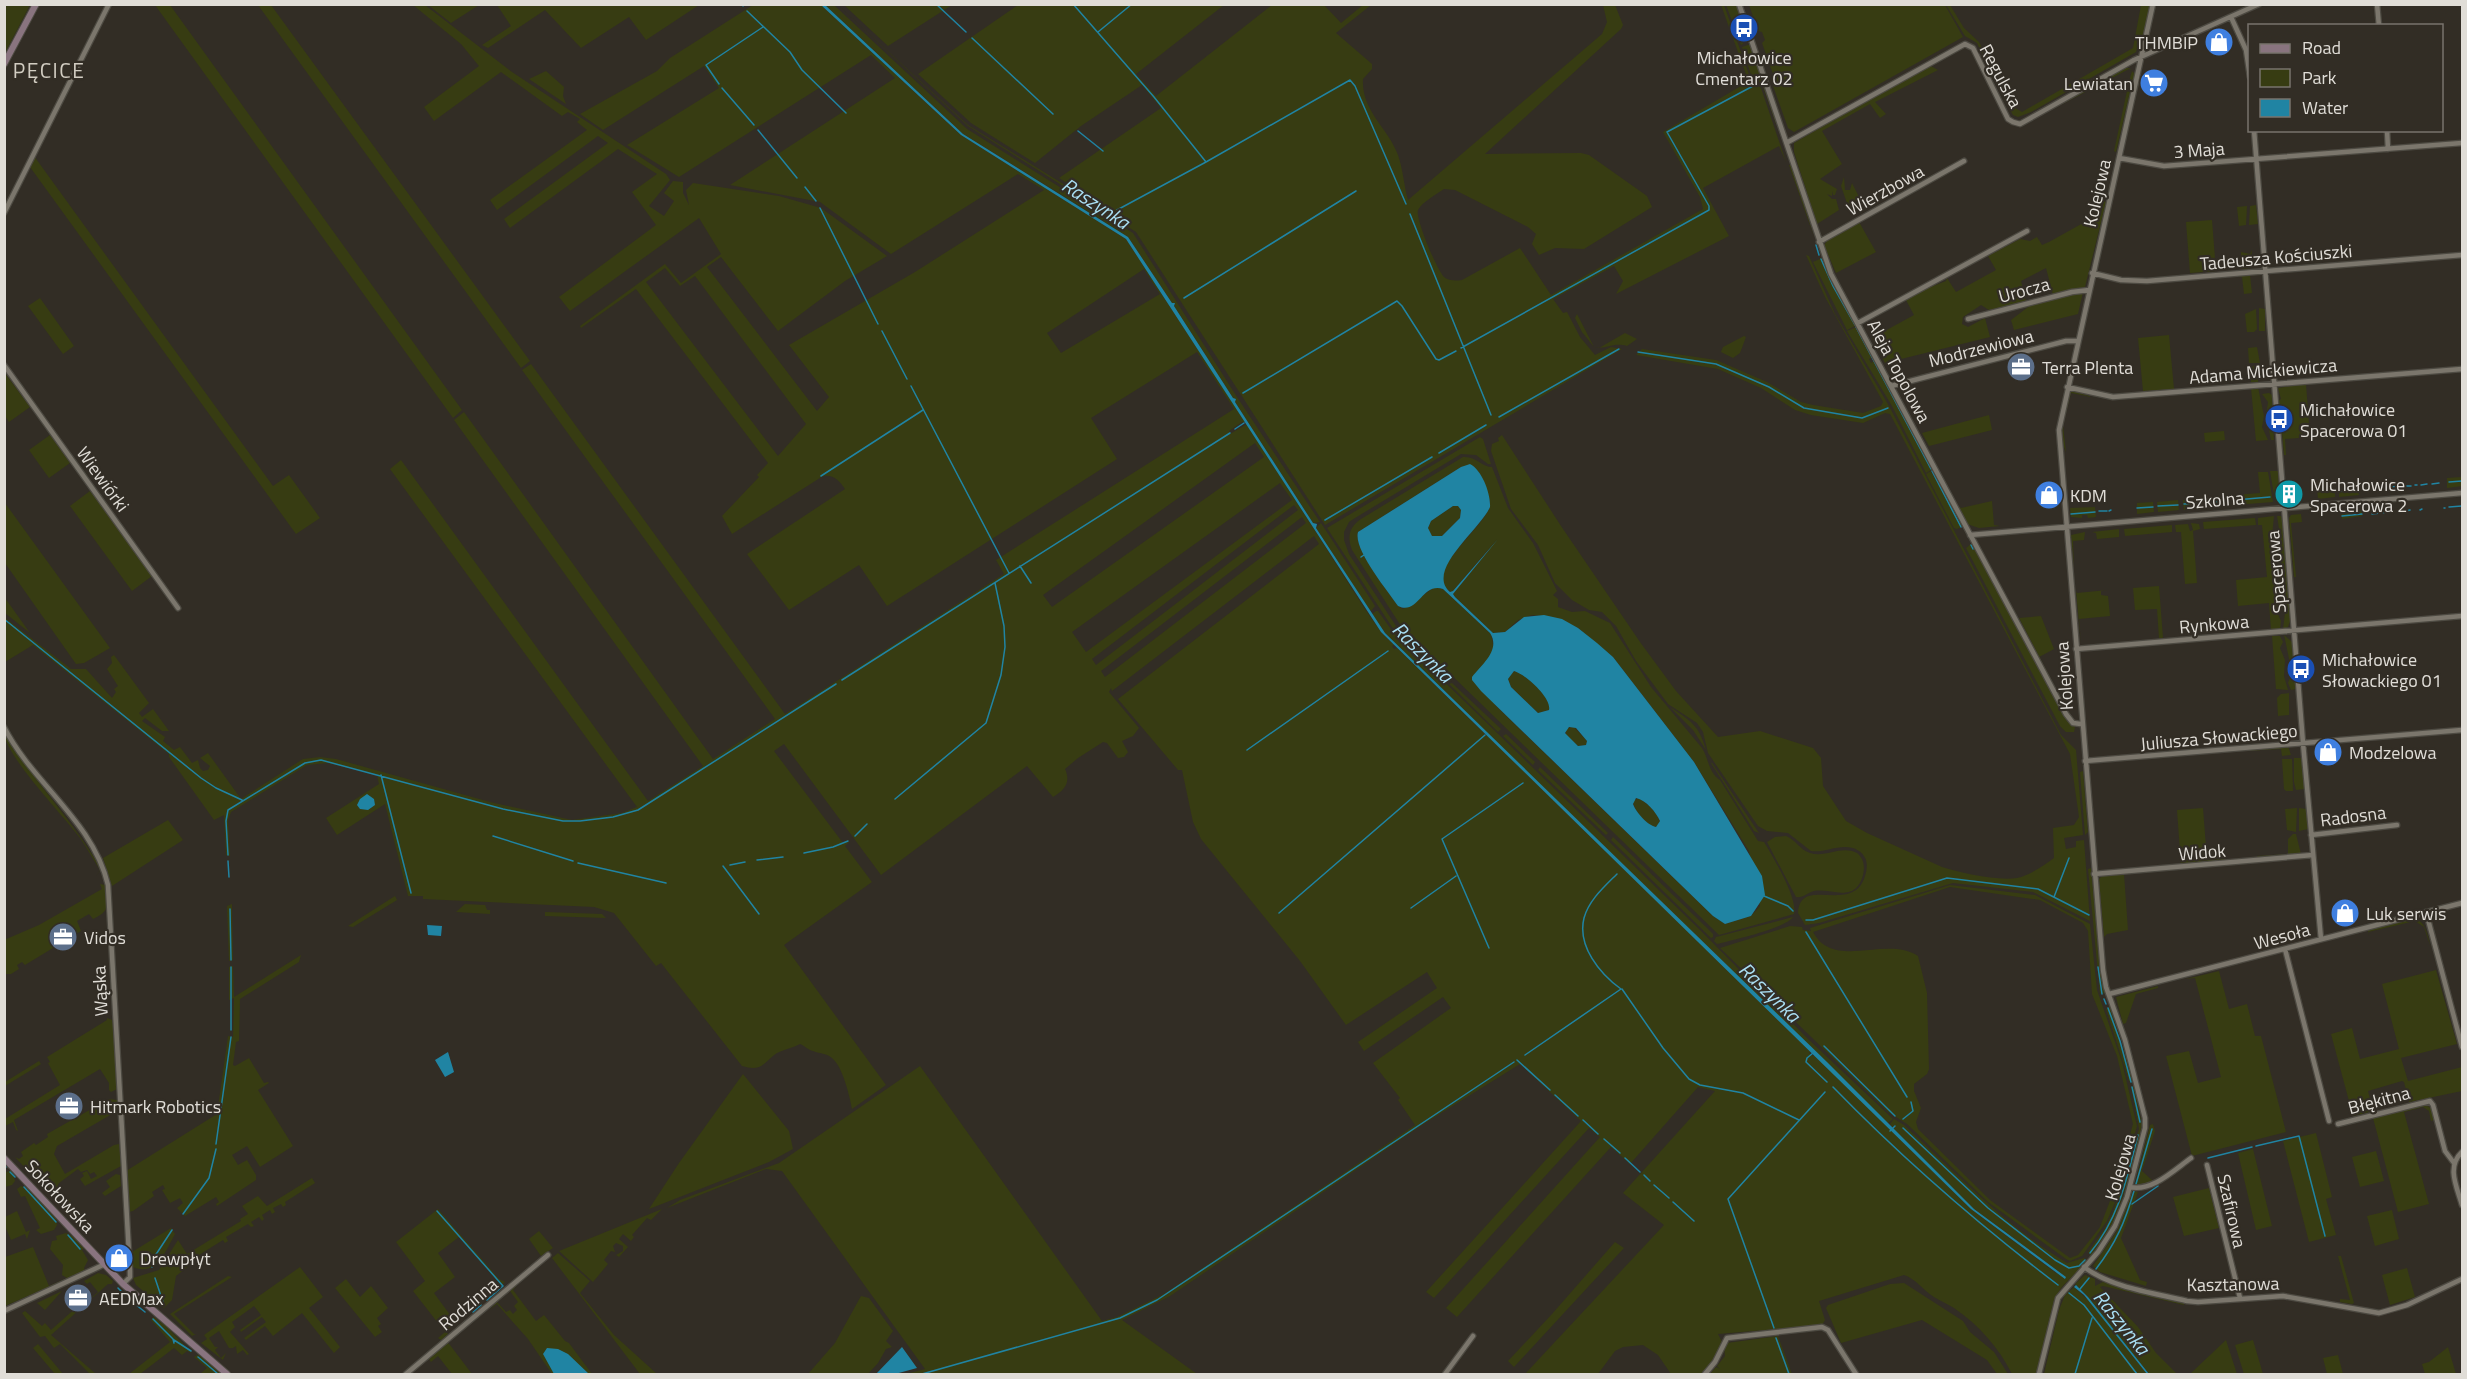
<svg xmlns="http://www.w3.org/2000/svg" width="2467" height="1379" viewBox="0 0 2467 1379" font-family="'Titillium Web',sans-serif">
  <rect width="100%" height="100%" fill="#322d25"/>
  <path fill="#373c12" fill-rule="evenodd" d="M4 5H30L5 53H4Z
    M155 5H170L462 410 453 418Z
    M258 5H271L530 361 521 368Z
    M413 5H425L512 72 666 174 670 180 649 206 664 216 674 201 664 193 673 181 683 182V193L689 205 686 190 693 183 779 196 821 208 887 256 845 281 778 331 721 257 707 267 817 411 829 397 789 345 915 272 1044 190 1018 174 891 254 820 202 730 185 895 78 871 55 679 177 627 145 719 88 704 66 603 130 580 114 657 71 670 58 753 5H821L961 135 1126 239 1244 420V423L1242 422 1229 431 1230 434 1247 424 1365 609 1381 632 1394 645 1392 646 1394 649 1397 648 1484 733V736L1487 735 1811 1051 1809 1053 1813 1056 1815 1055 1832 1072 1971 1209 2056 1273 2066 1277 1974 1209 1893 1129 1896 1126 1892 1127 1890 1124 1894 1119 1904 1125C1956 1173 2005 1226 2067 1263L2084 1258 2087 1261 2061 1288 2054 1300 2036 1374H2012C1999 1348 1979 1325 1954 1308 1948 1304 1940 1301 1934 1297 1923 1290 1916 1279 1904 1275L1819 1301 1825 1320 1822 1325 1718 1334 1722 1342 1716 1358 1703 1374H1671L1658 1355 1643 1345 1623 1347 1615 1351 1598 1374H1525L1664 1225 1623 1193 1715 1091 1698 1087 1630 1164 1611 1147 1457 1317 1446 1308 1600 1137 1589 1128 1434 1298 1426 1292 1581 1121 1520 1064 1422 1125 1170 1296 1122 1320 1197 1374H906L925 1369 782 1171 766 1169 667 1208 680 1200 779 1163 920 1066 1102 1321 1117 1317 1164 1294 1415 1125 1398 1100 1400 1098 1373 1063 1451 1008 1443 997 1364 1051 1358 1042 1437 988 1427 972 1346 1025 1300 961 1201 839 1193 822 1182 770H1178L1118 699 1319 544 1314 536 1112 691 1111 688 1109 692 1139 728 1133 736 1122 741 1128 752 1124 757 1118 758 1107 743 1103 742 1078 758 1065 769C1071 782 1065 790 1053 797L1027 766 881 875 784 744 774 751 843 843 847 840 849 842 845 846 872 882 784 945 886 1085 852 1109C850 1097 843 1069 834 1060 828 1053 820 1054 813 1051 808 1050 805 1046 800 1044 793 1048 785 1049 777 1053 763 1063 762 1072 742 1066L661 963 656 966 614 913 594 907 423 899V896H408L385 804 337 835 326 818 379 784 377 775 328 763 307 765 231 812 228 820 230 856 226 855 224 815 214 820 169 757V754L33 645 5 662 4 617 71 669H86L112 698 116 692 114 689 118 686 107 669 112 663 111 657 114 655 149 703 139 713 142 717 153 709 169 731H162L145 718 142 721 165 737 163 741 174 750 180 747 192 763 198 760 200 768 203 771 208 770 210 766 200 758 208 753 241 799 303 759 320 757 336 759 490 802 572 820 622 813 637 807 390 469 401 460 648 801 703 766 454 420 464 412 713 759 775 719 522 370 531 364 785 714 1004 574 996 560 1234 409 1197 352 1091 418 1117 459 887 606 859 565 789 610 747 554 845 489C840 481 833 474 823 476L732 534 722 516 759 477 757 475 768 463 636 289 581 328 580 326 665 264 681 283 721 254 699 218 570 311 559 297 656 225 632 192 657 174 618 149 510 228 504 219 608 143 598 136 497 210 490 200 587 130 577 122 580 119 568 112 562 116 501 72 434 121 424 107 479 66 461 44ZM665 268 680 286 695 276 806 424 778 456 646 282ZM1144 269 1160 294 1061 353 1047 333ZM1255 443 1264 457 1052 607 1043 595ZM1280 483 1292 500 1086 652 1072 632ZM1294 505 1298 510 1096 665 1092 659ZM1302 517 1306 523 1105 677 1101 671Z
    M428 5H479L451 23Z
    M497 5H699L646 40 629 17 581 48 545 10 488 48 482 45 511 26Z
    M825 5H834L967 129 1133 233 1237 397 1320 522 1313 523 1235 402 1236 399 1233 398 1174 306 1175 303H1172L1128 237 1103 221 1104 219 1102 220 963 134Z
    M838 5 968 125 1110 213 1112 211 1059 178 1161 108 1142 85 1081 126 1035 163 971 123 918 74 1018 5H1224L1136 74 1156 96 1272 5H1324L1341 23 1363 5H1371L1336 33 1372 64V69L1363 79C1361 111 1389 129 1398 155 1403 169 1404 186 1408 200L1602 34 1607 22 1603 5H1615L1623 25 1621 29 1485 154 1581 153 1589 155 1647 196 1652 207 1584 249 1555 248 1539 255 1532 244 1536 234 1528 227 1455 190 1444 189C1437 194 1422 202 1418 210 1415 218 1437 270 1444 277 1449 281 1456 281 1462 280L1520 248 1551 295 1703 209 1700 197 1663 132 1746 83 1747 77 1721 5H1724L1750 77 1761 88 1786 162 1779 146 1703 188 1729 236 1616 294 1623 281 1614 266 1553 299 1563 313 1567 312 1580 337 1595 355 1611 347 1622 349 1325 525 1136 232 968 126Z
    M844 5H952L888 46Z
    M1726 5H1737L1742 18 1740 19 1746 38 1744 39 1745 42 1741 45Z
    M1749 5H1945L1963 37 1794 132 1788 128 1771 80 1774 77 1762 43 1765 40 1762 32 1758 31Z
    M1946 5H1950L1964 28 1979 42 2015 108 2022 112 2133 48 2141 5H2151L2143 39H2140L2136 52 2031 112 2018 117 2013 115 2006 103 1977 43 1965 36Z
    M1751 44 1779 123 1776 124 1763 87 1751 75 1742 47Z
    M1929 65 1938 70 1875 102 1886 114 1880 118 1870 104 1822 131 1842 164 1820 179 1837 189 1835 195H1833L1832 191V196L1827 194 1832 199H1836L1839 210 1817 224 1794 152V143Z
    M2125 68H2129L2135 74 2131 86 2128 85 2132 71 2129 69 2061 105Z
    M546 71 564 87 563 96 566 104 529 79Z
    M2127 91 2130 92 2116 152 2114 151Z
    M34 156 273 486 289 475 320 518 296 534 30 167Z
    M1789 165H1792L1814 237Z
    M1844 177 1845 190H1850L1852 183 1860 199 1848 206 1841 186Z
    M2104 201 2106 202 2085 287 2053 295 2046 268 2021 281 2026 302 1989 310 1981 305 1963 317 1962 324 1968 327 1985 318 1990 337 1885 363 1872 338 1914 315 1906 300 1916 293 1946 281 1947 278 1956 292 1996 270 1988 256 2020 239 2030 241 2037 237 2042 245 2049 242 2101 213Z
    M2256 205 2258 224 2249 225 2250 206Z
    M2247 206 2246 225 2239 226 2237 207Z
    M2212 220 2216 271 2190 273 2186 222Z
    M1859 222 1876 252 1836 273 1824 245 1827 241Z
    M2252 250 2250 268 2242 269 2241 252 2250 254Z
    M1806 255 1809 256 1835 314 1889 406 2061 735 2076 750 2083 835 2064 838 2066 849 2076 847V841L2084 840 2090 921 2033 892 1953 883 1819 923 1805 925 1798 913C1800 875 1850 914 1864 879 1866 873 1868 867 1866 860 1864 854 1859 850 1853 848 1838 844 1825 853 1811 851L1788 833 1767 831 1758 826 1708 753 1703 732 1697 723 1668 704 1636 661 1616 626 1602 612 1589 610 1572 600 1555 583 1538 545 1511 509 1491 451 1492 444 1499 441 1498 438 1502 435 1561 526 1640 642 1676 691 1718 737 1760 731 1813 748 1821 758 1823 786 1846 821 1867 833 1942 867C1962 873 1996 881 2017 878 2030 875 2043 866 2054 858L2053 828 2074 825 2079 817 2070 754 1890 414 1885 413 1863 423 1811 415 1795 410 1761 388 1718 369 1636 355 1642 349 1716 360 1767 382 1801 402 1813 405 1863 413 1881 406 1883 402 1825 297Z
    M1822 258 1834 285 1857 325 1847 330 1813 262Z
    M2250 275 2252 293 2244 294 2242 277H2234Z
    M2083 292 2078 314 2014 330 2011 320 2032 304Z
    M40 298 74 346 63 354 28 306Z
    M2259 308 2265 309V331H2259Z
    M2256 309 2257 329 2254 332H2247L2245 314Z
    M1577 314 1594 347 1599 348 1625 333 1637 339 1627 346C1612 342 1606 350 1594 347L1582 332 1575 318Z
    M1856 327 1873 356 1868 350 1872 357 1869 359 1871 363 1874 361 1931 470 1926 473 1892 406 1847 331Z
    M2169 335 2174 389 2143 391 2138 338Z
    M1744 336 1746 337 1740 353 1733 358 1721 352 1723 347Z
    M2257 347 2260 363H2249L2248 348Z
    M2260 365 2258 382H2251L2250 367Z
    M4 372 30 407 9 422 5 416Z
    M2306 384 2310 437 2285 439 2286 455H2284L2279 400 2281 399 2278 388Z
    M2258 387 2264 416 2262 427 2268 440 2256 441 2251 388Z
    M2073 391 2092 397 2071 393 2063 425 2066 452C2057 434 2065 412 2068 392Z
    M2269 393 2272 395 2274 440H2271L2266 415 2268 402 2262 394Z
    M1989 415 1992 430 1929 446 1922 433Z
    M2224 431 2225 440 2205 442 2204 433Z
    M50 435 70 463 49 478 29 450Z
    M1480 437 1483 439 1491 464H1488L1476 455 1461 454 1355 518 1349 522 1344 532V540L1349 554 1396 626 1452 681 1447 682 1392 627 1327 528Z
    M1463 457C1476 456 1482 467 1492 467L1508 508 1533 543 1557 591 1553 595 1558 599V607L1572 612 1585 611 1610 623 1651 687 1702 748C1709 759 1708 772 1720 780L1758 841 1764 842C1773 857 1798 898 1794 914L1719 935 1401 626 1352 550C1347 537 1349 527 1361 519ZM1461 467 1479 473 1490 501V507C1482 527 1439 561 1442 581 1443 587 1447 589 1451 592L1453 591 1498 538 1453 594 1455 597 1493 633 1505 632 1518 620 1532 615 1553 617 1578 628 1613 657 1694 762 1749 851 1760 906 1751 916 1725 924 1713 916 1495 705C1494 691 1496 642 1490 633L1443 589 1435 587 1403 609 1398 606C1388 591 1353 548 1358 532Z
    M1933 470 1963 526 1957 529 1954 528 1926 474 1931 471 1945 496Z
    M2270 471H2278L2280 499 2275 501Z
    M2258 472H2268L2273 502 2235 505 2234 495 2260 493Z
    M2462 477V486L2447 488V478Z
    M2357 485 2359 495 2339 497V487Z
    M2317 488H2335V497L2318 499Z
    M90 491 152 576 132 591 70 506Z
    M2228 496 2230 506 2215 507 2214 497Z
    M2197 499 2200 500V508L2184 510 2183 500Z
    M2178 500 2179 510 2158 512 2157 502Z
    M1992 501 1994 525 2000 526 1979 528 1967 524 1959 506 1961 508Z
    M2153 502 2154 512 2137 514V503Z
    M4 503H5L110 648 84 663 76 664 5 563Z
    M1453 506H1458L1461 510 1460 518 1442 536H1432L1428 528 1431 521Z
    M2095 507 2096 517 2088 518 2087 515H2082V518L2071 517 2070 508Z
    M2362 510V516L2342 519 2341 511Z
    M2301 514 2302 522 2291 523 2296 577H2294L2289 518 2291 515Z
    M2274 516 2272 536 2276 548 2274 555V571L2281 593 2276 610 2281 621 2280 630H2271L2269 603 2238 606 2236 580 2267 577 2262 525H2258V518Z
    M2277 516H2281L2282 519 2290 621 2288 627 2283 629 2286 605 2279 581C2287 569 2278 559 2279 546 2280 535 2279 527 2277 516Z
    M2255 518 2256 525 2204 529 2203 522Z
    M1321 523 1375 606 1371 611 1363 601 1316 528Z
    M2191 523 2199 524 2200 529 2193 531 2197 583 2185 584 2181 532H2176L2175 525 2188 524 2190 531 2193 530Z
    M2172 525V532L2125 536 2124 529Z
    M2119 529V537L2097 539 2096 533 2092 532Z
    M2085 532 2084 540 2073 541 2074 568 2071 535Z
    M1972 543 2067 721 2075 727 2074 732H2066L2060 726 1966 548Z
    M2159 586 2163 638H2159L2157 609 2135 610 2133 588Z
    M2108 590 2101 591V595L2108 596 2110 616 2079 619 2081 644 2076 591 2077 593Z
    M4 598H5L30 633 5 613Z
    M1376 611H1378L1393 632 1700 930 1808 1039 1893 1119 1888 1123 1885 1121 1385 633 1372 614Z
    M2018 616 2019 618 2041 616 2054 649 2039 657 2072 719Z
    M2284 635 2292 642 2296 689 2291 690 2288 683 2292 672C2289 660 2287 648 2284 635Z
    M2272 636H2280L2283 642 2280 648 2285 660 2284 676 2288 690 2276 689Z
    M1514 671C1526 674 1547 695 1551 707L1549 710 1538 713 1511 687 1508 679Z
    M1452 683 1501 729 1498 732 1449 684Z
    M2289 693V715L2278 716 2277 698 2281 694Z
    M1670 707C1691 721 1699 725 1706 750L1693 730Z
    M1574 727 1587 741 1586 745 1578 746 1566 736V728Z
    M2288 727V742L2256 745 2280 742 2279 728Z
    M4 732C33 781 73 820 101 869L96 876 100 870C93 859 87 848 80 838 64 816 5 756 4 732Z
    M1506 734 1535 762 1533 765 1503 736Z
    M2288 746 2291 755 2282 756 2281 749 2241 751Z
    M2302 758 2305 789 2296 790 2294 782V758Z
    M2282 759H2292L2293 791H2286L2284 789Z
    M1711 763H1712L1759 833 1754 831Z
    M1540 767 1608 833 1606 835 1538 770Z
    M2083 771 2088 832 2085 835 2080 772Z
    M1638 798C1647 803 1658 812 1660 823L1656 827C1646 825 1634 811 1633 801Z
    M2203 808 2207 860 2225 859V861L2181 865 2177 810Z
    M2297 808 2296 832 2287 830 2285 809Z
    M2299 808 2306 809 2308 829 2299 831Z
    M168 820 183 840 112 886 103 858Z
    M2293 834H2296L2301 854 2257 858V856L2288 854V839Z
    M1786 836C1796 840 1800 850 1810 853 1826 858 1841 845 1857 853 1864 859 1865 866 1863 875 1855 904 1832 888 1814 891 1807 893 1803 898 1796 897L1767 842 1775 837Z
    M1613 837 1705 926 1713 934V937L1711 938 1611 840Z
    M2091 868 2100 967 2105 993 2100 994 2088 869Z
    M2124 874 2128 930 2107 934 2104 937 2099 879 2102 876Z
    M100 884 105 885 106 887C107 906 111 910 93 919L89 914 77 921 81 931 25 965 22 962 17 965 19 969 11 974H5L4 940 39 925 102 889Z
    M1950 885 2035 895 2090 924 2097 990 2122 1062 2137 1126 2116 1200 2107 1221 2082 1256 2070 1261 2066 1259 1988 1202 1907 1124 1888 1112 1720 948 1790 926 1802 927 1803 930 1811 931 1810 928ZM1950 887 2040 900 2083 923 2088 931 2092 994 2117 1056 2133 1124 2116 1185 2100 1227 2078 1255 2070 1258 1990 1200 1918 1129 1916 1122 1921 1108 1914 1091V1084L1927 1074 1929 1069 1927 993 1918 956C1886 935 1834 971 1813 932Z
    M395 896 397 900 353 927 348 926Z
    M232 904 233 960 229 961 227 906Z
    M465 904 485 905 487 910H490V914L456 912Z
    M545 912 602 914 606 918 545 916Z
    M1793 917C1786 928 1733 940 1717 944L1714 941 1716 937Z
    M2408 920 2409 922 2418 920C2427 925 2428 938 2431 948L2424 927 2415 921 2368 932 2369 936 2368 930Z
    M301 955 299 962 240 999 239 1041 236 1042 233 1065 235 1066 249 1058 264 1083 268 1082 269 1083 258 1090 293 1146 260 1167 247 1146 232 1155 238 1165 247 1160 256 1175V1180L217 1206 216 1204 219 1202 216 1197 185 1216 177 1208 183 1203 180 1198 170 1203 162 1190 165 1189 163 1185 152 1192 154 1196 133 1211 129 1212 126 1171 217 1114 228 1036 233 1037 234 998 229 1000V967L233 966 234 997Z
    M2436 970 2457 1044 2401 1058 2408 1081 2462 1067V1091L2409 1102 2404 1082 2402 1081 2368 1091 2373 1111 2353 1116 2331 1034 2352 1028 2360 1059 2399 1049 2382 984Z
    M2219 971 2229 1009 2247 1004 2255 1036H2261L2286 1132 2192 1156 2166 1056 2189 1051 2198 1083 2221 1077 2195 978 2186 979Z
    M2158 986V988L2136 994 2126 1023 2123 1024 2116 997Z
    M2110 1007 2133 1082 2129 1081 2106 1009Z
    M107 1018 112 1020 113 1025 117 1089 111 1092 109 1090V1083L100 1069 14 1120 18 1131 16 1130 13 1122 5 1126V1119L60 1085 48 1063 50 1062 47 1057 107 1020Z
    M39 1061 41 1064 5 1086V1082Z
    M743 1074 789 1131 793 1149 769 1162 649 1209 679 1163Z
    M2134 1086 2142 1125 2133 1166 2114 1222 2091 1256 2088 1252 2104 1230 2113 1212 2139 1129 2131 1087Z
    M109 1099 117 1100V1102L112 1103V1114L57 1146 54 1154 65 1174 114 1145 119 1144 121 1166 85 1186 80 1179 84 1176 82 1173 87 1171 91 1179 97 1176 94 1172 90 1174 87 1170 81 1172 78 1169 59 1183 52 1197 15 1157 19 1159 23 1156 21 1152 34 1143 36 1145 48 1137 47 1134Z
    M2424 1104 2431 1108 2434 1120 2431 1121 2429 1111 2423 1107 2404 1112 2429 1204 2398 1212 2373 1118 2380 1114Z
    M2153 1124 2155 1131 2142 1171 2153 1181 2137 1185 2135 1184 2150 1125Z
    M2316 1133 2332 1197 2326 1199 2336 1235 2309 1242 2283 1141Z
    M2253 1149 2272 1226 2256 1230 2238 1153Z
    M2376 1151 2384 1181 2360 1187 2352 1157Z
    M12 1170 15 1181 12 1185 5 1187 4 1173Z
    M116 1174 120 1175 121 1186 105 1196 102 1193 110 1187 106 1181Z
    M312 1178 315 1183 285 1202 286 1205 283 1207 281 1204 273 1208 275 1212 272 1214 270 1210 262 1215 264 1219 262 1221 259 1217 251 1222 254 1226 251 1227 248 1224 226 1237 228 1241 225 1243 223 1240 199 1255 200 1258 198 1256 194 1258 195 1261 176 1276 172 1300 164 1308 136 1285 133 1278 159 1270 178 1240 187 1254 241 1221 240 1219 248 1214 242 1206 258 1196 267 1206Z
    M21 1186 28 1188 56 1218 57 1225 54 1230 41 1234 36 1230 40 1228 25 1196 21 1197 17 1189Z
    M2209 1188 2219 1228 2184 1236 2173 1197Z
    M2133 1191 2138 1192 2121 1238 2140 1280 2147 1282 2146 1286 2100 1272 2093 1266 2117 1231Z
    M70 1199 71 1207 77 1214 72 1219 57 1202Z
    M438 1209 499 1279 505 1282 486 1299 501 1285 459 1237 438 1253 455 1277 434 1293 456 1323 446 1331 448 1334 441 1340 438 1338 445 1332 413 1291 425 1281 396 1242Z
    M662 1209 651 1220 647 1218 632 1235 634 1237 631 1241 623 1234 619 1239 628 1247 619 1257 616 1255 623 1251V1246L616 1243 613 1246 615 1252 611 1251 604 1260 608 1264 593 1282 559 1251Z
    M2392 1210 2399 1239 2375 1246 2367 1216Z
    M17 1211 26 1232 30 1230 27 1239 25 1234 11 1240 5 1226V1217Z
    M171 1228 175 1234C166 1250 157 1277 133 1267L132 1252Z
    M539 1231 553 1248 541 1256 529 1239Z
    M66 1233 72 1236 84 1248 82 1250 88 1260 84 1268 85 1271 5 1306V1257L33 1247 49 1286 67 1278 62 1275 63 1265 50 1249 52 1241 57 1240 56 1236Z
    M1615 1242 1624 1248 1514 1367 1508 1361 1552 1314Z
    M558 1253 590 1281 580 1293 614 1335 657 1374H640L552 1258Z
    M2341 1256 2354 1303 2352 1304 2340 1302V1299L2350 1300 2338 1256Z
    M300 1267 323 1297 309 1308 340 1347 334 1353 302 1313 273 1336 265 1326 246 1340 244 1338 266 1322 262 1317 241 1332 240 1330 261 1315 254 1306 232 1322 235 1327 230 1332 249 1354 247 1355 243 1350 237 1354 236 1346 233 1348H229L219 1331 209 1338 215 1347H218L215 1350 221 1358 226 1353 223 1360 201 1343 207 1339 204 1335Z
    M2407 1268 2415 1297 2390 1305 2382 1275Z
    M98 1273 106 1275 113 1281 112 1284H108L51 1335 96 1374H90L60 1344 54 1348 45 1336 40 1337 22 1313 25 1311 42 1326 45 1323 51 1330 87 1298 89 1300 98 1292 90 1282 87 1284 84 1281Z
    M2085 1275 2095 1279V1286L2103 1282 2184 1302V1305L2103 1286 2100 1287 2138 1327 2156 1353 2177 1374H2149L2088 1297 2075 1284Z
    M228 1276 232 1277 174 1314 194 1334H196L192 1336 170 1314Z
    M346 1279 360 1297 371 1286 388 1308 377 1318 381 1324 378 1326 382 1332 375 1337 335 1288Z
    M1904 1283 1963 1321 1970 1332 1994 1352 2008 1374H1997L1987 1360 1922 1320 1841 1343 1826 1308 1828 1305 1890 1284Z
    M518 1284 513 1290 536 1321 544 1315 565 1341 569 1343 592 1374H552L528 1339 497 1304 491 1309 497 1302 506 1312 510 1310 513 1314 517 1310 514 1306 518 1302 510 1291Z
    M2074 1287 2088 1300 2147 1374H2044L2059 1310 2065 1295Z
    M62 1291 45 1310 37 1303Z
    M861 1296 869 1298 893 1331 886 1341 892 1347 886 1349 878 1363 868 1374H808L835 1343Z
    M154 1317 166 1326 192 1353 187 1351 182 1355 174 1348 140 1374H129L170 1342 151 1320Z
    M1778 1336 1792 1374H1710L1716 1367 1720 1369 1717 1366 1725 1356 1724 1347 1727 1343Z
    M2226 1340 2237 1374H2190Z
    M2253 1340 2263 1374H2244L2235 1345Z
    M448 1343 450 1345 472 1374H452L438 1356 431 1362 429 1359Z
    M38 1344 63 1374H55L33 1348Z
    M2448 1347 2456 1374H2425L2422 1364 2429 1362Z
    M197 1355 203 1357 223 1374H200L207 1368 194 1357Z
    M2338 1355 2343 1374H2327L2323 1358Z"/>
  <path fill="#2084a3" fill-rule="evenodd" d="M821 5H825L963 134 1128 237 1172 303H1175L1174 306 1233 398 1236 399 1235 402 1313 523 1317 524 1316 528 1385 633 1827 1062 1974 1209 2066 1277 2065 1279 1971 1209 1381 632 1126 239 961 135Z
    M1470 464C1482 470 1491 494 1490 507 1480 530 1425 570 1450 592L1453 591 1498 539 1453 594 1455 597 1493 633 1505 632 1524 617 1544 615 1562 619 1578 628 1597 643 1613 657 1694 762 1762 876 1765 895 1751 916 1725 924 1713 916 1481 691 1472 680V677C1482 664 1501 650 1490 633L1443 589C1422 582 1418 616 1398 606 1387 590 1353 549 1358 532L1461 467ZM1453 506H1458L1461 510 1460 518 1442 536H1432L1428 528 1431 521ZM1514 671C1525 674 1552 698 1549 710L1538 713 1511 687 1508 679ZM1569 727 1576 728 1587 741 1586 745 1578 746 1565 733ZM1636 798C1646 800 1656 812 1660 821L1656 827C1647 825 1636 812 1633 804Z
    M367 794 374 799 375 805 368 810 360 809 357 805 360 799Z
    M427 925 442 926 441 936 428 935Z
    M448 1052 454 1072 445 1077 435 1060Z
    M2076 1285 2088 1297 2149 1374H2147L2084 1295 2074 1287Z
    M902 1347 917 1368 895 1374H876Z
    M547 1348 558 1349 568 1354 589 1374H554L543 1354Z"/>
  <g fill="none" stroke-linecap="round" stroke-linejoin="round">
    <path stroke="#2084a3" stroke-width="1.5" d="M742 4 743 6
      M936 4 966 32
      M1073 4 1154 97 1206 162
      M747 11 790 52 802 70 846 113
      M1098 32 1132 4
      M972 38 1053 114
      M719 84 706 65 763 27
      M722 88 754 125
      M758 130 797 178
      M1078 131 1103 151
      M805 187 816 201
      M820 208 878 324
      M1117 210 1206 162 1350 80 1355 86 1406 204
      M1410 214 1491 415
      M1816 245 1819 255
      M1821 259 1833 286 1855 325
      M1184 298 1356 191
      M1856 327 1931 469
      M882 331 907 379
      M1461 348 1709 210V206L1667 132 1753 86
      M1638 352 1716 364 1769 387 1804 408 1862 418 1888 408
      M911 386 1009 573
      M1243 393 1397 301 1402 306 1436 359 1439 360 1456 351
      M1499 417 1619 349
      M1235 429 1244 423
      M1439 453 1486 425
      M1932 471 1961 527
      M821 476 923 410
      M2449 482 2462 481
      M2432 484 2439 483
      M2415 485H2417
      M2421 485 2427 484
      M2405 486H2411
      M2391 487 2400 486
      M2376 488 2385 487
      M2362 489H2368
      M2371 489H2373
      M2339 491 2358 490
      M2235 500 2270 497
      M2216 502 2229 500
      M2205 503 2210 502
      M2184 504 2199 503
      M2158 506 2178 505
      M2449 507 2462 506
      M2137 508 2153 507
      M2444 508H2445
      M2420 510 2422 509
      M2099 511H2107
      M2109 511 2111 510
      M2406 511 2410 510
      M2071 514 2095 512
      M2372 514 2388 512
      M2342 516 2362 514
      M1325 520 1432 457
      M1971 545 1973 549
      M1361 557 1364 555
      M1020 566 1031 583
      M4 619 201 778 216 788 242 800
      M842 680 1230 433
      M1247 750 1388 651
      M381 775 411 893
      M895 799 986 723 1001 675 1005 647 1004 626 995 583
      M493 836 573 861
      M855 836 867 824
      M804 853 833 847 848 841
      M228 855 226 821 228 810 305 763 321 760 503 809 563 821H580L613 817 638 810 836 684
      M757 860 783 857
      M228 861 229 877
      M578 863 666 883
      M730 865 745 862
      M723 866 759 914
      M1764 896 1788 906 1793 911
      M2054 897 2069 858
      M1411 908 1456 876
      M230 909 231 960
      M1279 913 1485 735
      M1806 920H1813L1947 878 2038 889 2089 915
      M1806 932 1907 1097
      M1489 948 1442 839 1523 783
      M231 967V1030
      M2098 967 2102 994
      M1622 989 1663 1048 1689 1079 1700 1085 1743 1093 1799 1120
      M2104 999 2106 1004
      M2108 1008 2120 1041 2131 1082
      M1824 1046 1895 1116
      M1813 1053 1807 1058 1806 1062 1827 1082
      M1525 1055 1621 989C1600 974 1577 946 1584 918 1589 900 1604 887 1617 874
      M1517 1060 1550 1090
      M1833 1087C1903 1159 1978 1224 2058 1285
      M2132 1087 2140 1122
      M1555 1095 1578 1116
      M1903 1119 1913 1111 1911 1102
      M1583 1120 1598 1134
      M1903 1128 1988 1208 2055 1260 2069 1268 2079 1266 2085 1260
      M1890 1131 1895 1126
      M1604 1139 1620 1153
      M216 1144 231 1037
      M2256 1146 2299 1136 2325 1236
      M1625 1158 1640 1172
      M2208 1158 2252 1147
      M4 1166 6 1167
      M10 1172 15 1177
      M1644 1175 1650 1181
      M2136 1184 2152 1129
      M1654 1185 1669 1198
      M24 1187 56 1222
      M1673 1202 1694 1221
      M2132 1204 2158 1186
      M437 1211 503 1286 487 1300
      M183 1214 209 1178 216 1149
      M68 1235 80 1249
      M2090 1253C2119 1218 2127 1178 2138 1135
      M152 1267 153 1259 172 1230
      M2096 1269C2116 1243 2125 1222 2134 1191
      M155 1278 163 1302
      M118 1288 125 1295
      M2080 1289 2089 1278
      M2069 1293 2084 1305 2137 1374
      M135 1304 145 1312
      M473 1312 481 1305
      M153 1319 173 1339 174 1343
      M1774 1328 1728 1199 1825 1092
      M1776 1338 1789 1374
      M174 1340 191 1351
      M198 1357 218 1374
      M922 1374 1120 1318 1157 1300 1514 1062
      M2075 1374 2092 1318"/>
    <g stroke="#4d4a42" stroke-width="7">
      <path id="street" d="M1739 4 1831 274 2066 714 2073 723 2081 724
        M2377 4 2379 26
        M2231 17 2246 50 2250 77
        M2254 130 2303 743 2321 939
        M2387 130 2388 149
        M1788 142 1965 44 1973 48 2008 119 2013 122 2020 124 2134 60 2259 4
        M2119 158 2164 166 2462 143
        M4 213 109 4
        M1819 242 1964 161
        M2092 273 2121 280 2147 281 2462 255
        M1968 319 2072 292 2089 290
        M1858 323 2027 231
        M4 365 178 608
        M1891 386 2066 341H2077
        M2067 387 2113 397 2462 369
        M1970 535 2462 493
        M2076 649 2462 616
        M4 727C33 784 93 821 108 885L130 1271V1277L123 1284
        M2085 761 2462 730
        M2311 835 2397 825
        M2094 874 2313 855
        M2426 912 2462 1047
        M2285 949 2329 1121
        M2109 994 2462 903
        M2338 1124 2430 1101 2433 1105 2445 1151 2454 1163
        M2462 1152C2446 1167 2457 1187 2462 1205
        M2207 1165 2240 1298
        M2130 1187C2152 1192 2174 1170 2191 1158
        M2084 1267C2112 1288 2154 1293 2187 1301L2198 1302 2283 1296 2379 1313 2407 1305 2462 1279
        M4 1311 103 1265
        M406 1374 548 1255
        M1445 1374 1473 1336
        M1705 1374 1715 1362 1727 1338 1822 1327 1828 1330 1856 1374
        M2039 1374 2058 1298 2098 1252 2115 1226 2127 1197 2145 1128V1118L2125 1040 2106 987 2103 970 2059 430 2153 4"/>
    </g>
    <g stroke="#4d4a42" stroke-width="8">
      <path id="secondary" d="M4 64 36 4
        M4 1158 123 1284 227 1374"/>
    </g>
    <use href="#street" stroke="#7b766c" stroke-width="4.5"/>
    <use href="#secondary" stroke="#89747f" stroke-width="6"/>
  </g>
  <defs>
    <g id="bus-disc" transform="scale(1.5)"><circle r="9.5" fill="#1a4fb4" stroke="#322d25"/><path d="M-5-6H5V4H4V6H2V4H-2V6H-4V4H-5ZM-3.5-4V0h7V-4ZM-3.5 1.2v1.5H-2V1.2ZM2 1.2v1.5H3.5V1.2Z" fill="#fff"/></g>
    <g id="shop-disc" transform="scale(1.5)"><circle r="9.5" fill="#3f7fe0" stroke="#322d25"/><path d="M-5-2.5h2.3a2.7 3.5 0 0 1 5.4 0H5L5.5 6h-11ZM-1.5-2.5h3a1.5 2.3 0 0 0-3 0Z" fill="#fff"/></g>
    <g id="supermarket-disc" transform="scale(1.5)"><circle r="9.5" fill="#3f7fe0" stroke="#322d25"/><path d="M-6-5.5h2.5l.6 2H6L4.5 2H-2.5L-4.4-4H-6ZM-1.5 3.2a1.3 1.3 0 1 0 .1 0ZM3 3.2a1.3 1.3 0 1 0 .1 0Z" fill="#fff"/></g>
    <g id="office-disc" transform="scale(1.5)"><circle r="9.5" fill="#5c6f8a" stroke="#322d25"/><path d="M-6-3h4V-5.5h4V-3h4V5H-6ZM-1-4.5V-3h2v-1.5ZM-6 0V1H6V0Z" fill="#fff"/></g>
    <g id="building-disc" transform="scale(1.5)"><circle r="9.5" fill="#0f9aa8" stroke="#322d25"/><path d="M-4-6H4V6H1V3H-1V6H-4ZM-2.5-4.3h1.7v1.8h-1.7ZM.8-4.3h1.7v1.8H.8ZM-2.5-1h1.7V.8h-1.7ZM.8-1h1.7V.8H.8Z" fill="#fff"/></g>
  </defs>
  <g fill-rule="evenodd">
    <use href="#bus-disc" x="1744" y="28"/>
    <use href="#shop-disc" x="2219" y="42"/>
    <use href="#supermarket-disc" x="2154" y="83"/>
    <use href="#office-disc" x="2021" y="367"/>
    <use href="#bus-disc" x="2279" y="419"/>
    <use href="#building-disc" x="2289" y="494"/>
    <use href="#shop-disc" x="2049" y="495"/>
    <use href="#bus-disc" x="2301" y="669"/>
    <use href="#shop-disc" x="2328" y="752"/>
    <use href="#shop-disc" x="2345" y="913"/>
    <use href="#office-disc" x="63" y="937"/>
    <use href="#office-disc" x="69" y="1106"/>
    <use href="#shop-disc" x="119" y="1258"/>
    <use href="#office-disc" x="78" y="1298"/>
  </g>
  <g text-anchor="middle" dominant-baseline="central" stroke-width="4.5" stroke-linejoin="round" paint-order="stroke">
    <g font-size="18" fill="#e0ddd7" stroke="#322d25" text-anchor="start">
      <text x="2198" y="42" text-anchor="end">THMBIP</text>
      <text x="1744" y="57" text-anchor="middle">Michałowice<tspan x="1744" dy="21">Cmentarz 02</tspan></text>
      <text x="2133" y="83" text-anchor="end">Lewiatan</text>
      <text x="2042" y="367">Terra Plenta</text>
      <text x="2300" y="409">Michałowice<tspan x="2300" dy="21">Spacerowa 01</tspan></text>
      <text x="2310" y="484">Michałowice<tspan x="2310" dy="21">Spacerowa 2</tspan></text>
      <text x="2070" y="495">KDM</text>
      <text x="2322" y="659">Michałowice<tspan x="2322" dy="21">Słowackiego 01</tspan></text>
      <text x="2349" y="752">Modzelowa</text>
      <text x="2366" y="913">Luk serwis</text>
      <text x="84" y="937">Vidos</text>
      <text x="90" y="1106">Hitmark Robotics</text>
      <text x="140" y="1258">Drewpłyt</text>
      <text x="99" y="1298">AEDMax</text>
    </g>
    <g font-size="18" fill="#e0ddd7" stroke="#322d25">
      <text transform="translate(2001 76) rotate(62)">Regulska</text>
      <text transform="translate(2199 150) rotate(-4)">3 Maja</text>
      <text transform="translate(1885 190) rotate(-29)">Wierzbowa</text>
      <text transform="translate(2097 193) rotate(-77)">Kolejowa</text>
      <text transform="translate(2276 257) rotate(-5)">Tadeusza Kościuszki</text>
      <text transform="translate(2024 290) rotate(-15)">Urocza</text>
      <text transform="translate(1981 348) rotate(-14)">Modrzewiowa</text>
      <text transform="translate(1899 371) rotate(62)">Aleja Topolowa</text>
      <text transform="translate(2263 371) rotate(-5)">Adama Mickiewicza</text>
      <text transform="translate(103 479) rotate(54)">Wiewiórki</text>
      <text transform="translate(2215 500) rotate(-5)">Szkolna</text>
      <text transform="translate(2276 572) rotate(-95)">Spacerowa</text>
      <text transform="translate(2214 624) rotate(-5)">Rynkowa</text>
      <text transform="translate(2064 676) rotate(-94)">Kolejowa</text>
      <text transform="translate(2219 737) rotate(-5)">Juliusza Słowackiego</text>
      <text transform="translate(2353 816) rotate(-7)">Radosna</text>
      <text transform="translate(2202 852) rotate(-5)">Widok</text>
      <text transform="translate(2282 936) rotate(-15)">Wesoła</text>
      <text transform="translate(100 991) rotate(-93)">Wąska</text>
      <text transform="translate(2379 1100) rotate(-15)">Błękitna</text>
      <text transform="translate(2120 1167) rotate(-74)">Kolejowa</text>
      <text transform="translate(60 1196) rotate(47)">Sokołowska</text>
      <text transform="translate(2232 1211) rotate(77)">Szafirowa</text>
      <text transform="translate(2233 1284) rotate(-1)">Kasztanowa</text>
      <text transform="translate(468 1304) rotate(-40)">Rodzinna</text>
    </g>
    <g font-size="20" font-style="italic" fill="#a9def2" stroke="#322d25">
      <text transform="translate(1096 203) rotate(33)">Raszynka</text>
      <text transform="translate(1423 652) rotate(45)">Raszynka</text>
      <text transform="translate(1770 992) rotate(44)">Raszynka</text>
      <text transform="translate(2122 1322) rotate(51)">Raszynka</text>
    </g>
    <g font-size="21" letter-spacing="1.5" fill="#d2cdc2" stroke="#322d25">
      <text x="49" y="70">PĘCICE</text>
    </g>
  </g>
  <rect width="2467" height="1379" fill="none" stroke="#e0ddd7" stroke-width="12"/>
  <rect x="2248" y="24" width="195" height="108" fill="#322d25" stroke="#78736c" stroke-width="1.5"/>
  <rect x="2260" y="44" width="30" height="9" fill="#89747f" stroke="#78736c" stroke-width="1.5"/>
  <text x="2302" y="54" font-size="18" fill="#e0ddd7">Road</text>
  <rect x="2260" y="69" width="30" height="18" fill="#373c12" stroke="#78736c" stroke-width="1.5"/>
  <text x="2302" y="84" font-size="18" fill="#e0ddd7">Park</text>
  <rect x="2260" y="99" width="30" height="18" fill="#2084a3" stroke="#78736c" stroke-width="1.5"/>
  <text x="2302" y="114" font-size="18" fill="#e0ddd7">Water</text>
</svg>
